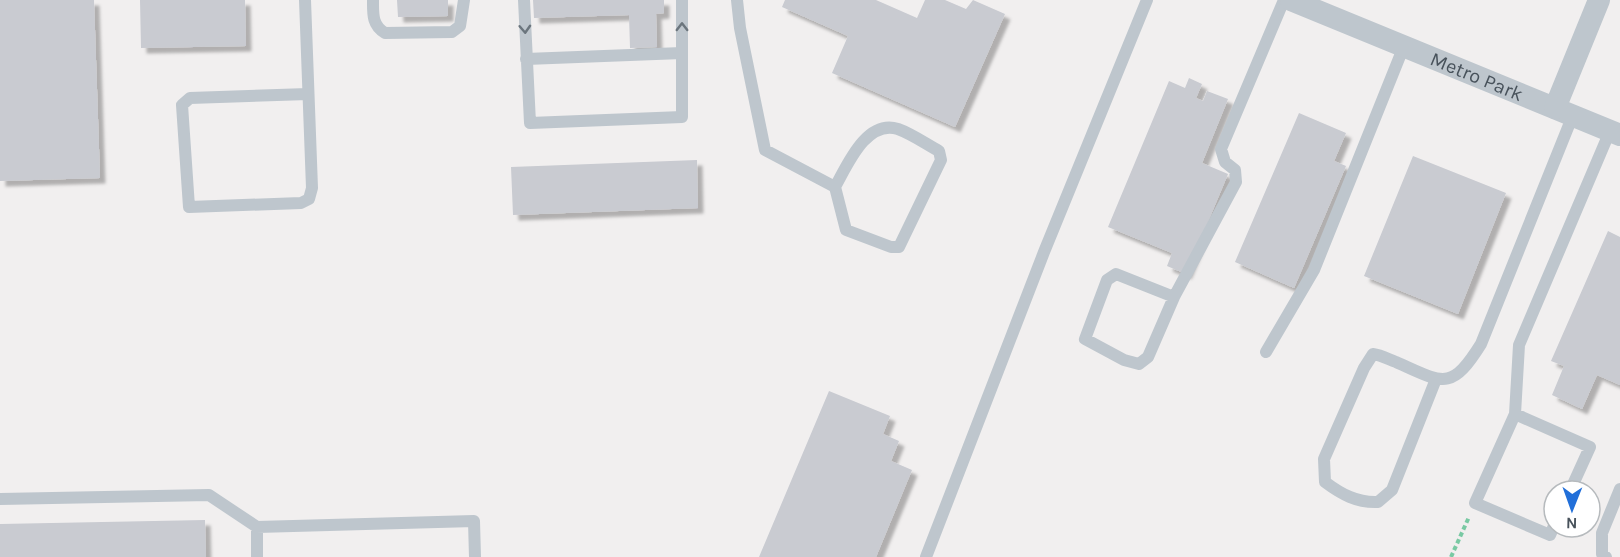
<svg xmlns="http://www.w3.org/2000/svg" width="1620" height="557" viewBox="0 0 1620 557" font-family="Karla,sans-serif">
  <defs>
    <filter id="shadow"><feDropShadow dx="5.5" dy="5.5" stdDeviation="1.5" flood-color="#0004"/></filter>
  </defs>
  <rect width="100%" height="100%" fill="#f1efef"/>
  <path fill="#c9cbd1" filter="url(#shadow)" d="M0 0H94L100 178 0 181Z
    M140 0H245L246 46 141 48Z
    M397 0H448V16L398 17Z
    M533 0H664V13L656 14 657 47 630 48 629 15 534 18Z
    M785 0H876L917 18 925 0H945L966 9 973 0 1005 14 955 127 832 73 848 36 782 7Z
    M1189 78 1202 84 1196 98 1203 101 1207 91 1228 99 1202 163 1228 174 1186 274 1167 266 1172 253 1108 227 1169 81 1185 88Z
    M1299 113 1346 133 1334 161 1346 166 1294 288 1235 262Z
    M1413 156 1506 193 1458 314 1364 276Z
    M697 160 698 208 513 215 511 167Z
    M1608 231 1620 237V385L1597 375 1582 409 1552 395 1564 366 1551 361Z
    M829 391 890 416 883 434 899 441 891 461 912 470 876 557H759Z
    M205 520 206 557H0V524Z"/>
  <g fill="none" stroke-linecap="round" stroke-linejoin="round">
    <path stroke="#79c9a3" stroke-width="4" stroke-dasharray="4.5 3" stroke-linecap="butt" d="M1451 557 1469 517"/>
    <path stroke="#bec6cd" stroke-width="12" d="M305 0 312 188 309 199 301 203 189 207 182 105 190 98 308 94
      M373 0C373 14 372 25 385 33L452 32 460 26 464 0
      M524 0 530 123 682 117V0
      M737 0 740 28 765 150 835 187 846 230 891 247H899L941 160 939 151C926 144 912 134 898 129 866 119 847 166 835 187
      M526 59 682 53
      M1174 297 1116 274 1107 280 1085 339 1124 360 1139 364 1148 357 1174 297 1236 182 1235 170 1225 162 1221 149 1284 0
      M1266 352 1314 270 1404 46
      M1436 379 1392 490 1378 502C1357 503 1341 494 1325 482L1324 459 1364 368 1373 354C1381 355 1388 359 1396 362 1443 383 1451 392 1481 344L1573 115
      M1515 414 1590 447 1570 491
      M0 499 209 495 257 527V557
      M1554 526 1550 535 1475 503 1515 414 1519 345 1610 131
      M257 527 474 521 475 557
      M926 557 1044 252 1147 0
      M1606 557 1602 554V533L1620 489"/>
    <g stroke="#bec6cd" stroke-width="22">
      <path id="s1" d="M1291 0 1620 135"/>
      <path d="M1555 108 1599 0"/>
    </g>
  </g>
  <defs><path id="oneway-chevron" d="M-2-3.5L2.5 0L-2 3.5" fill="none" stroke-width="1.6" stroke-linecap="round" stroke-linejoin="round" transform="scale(1.5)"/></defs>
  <g stroke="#6b757d">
    <use href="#oneway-chevron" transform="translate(682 27) rotate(-90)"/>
    <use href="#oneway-chevron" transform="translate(525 29) rotate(87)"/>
  </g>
  <g text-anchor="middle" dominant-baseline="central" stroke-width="5" stroke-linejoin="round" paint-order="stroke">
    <g font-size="20" fill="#48525b" stroke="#fff">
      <text stroke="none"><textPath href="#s1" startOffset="201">Metro Park</textPath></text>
    </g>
  </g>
  <g transform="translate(1572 509) rotate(181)"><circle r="28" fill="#ffffff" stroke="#b6babd" stroke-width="1.5"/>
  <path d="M0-4.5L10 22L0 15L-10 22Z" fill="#216fd9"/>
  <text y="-9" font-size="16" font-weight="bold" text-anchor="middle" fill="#48525b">N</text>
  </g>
</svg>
